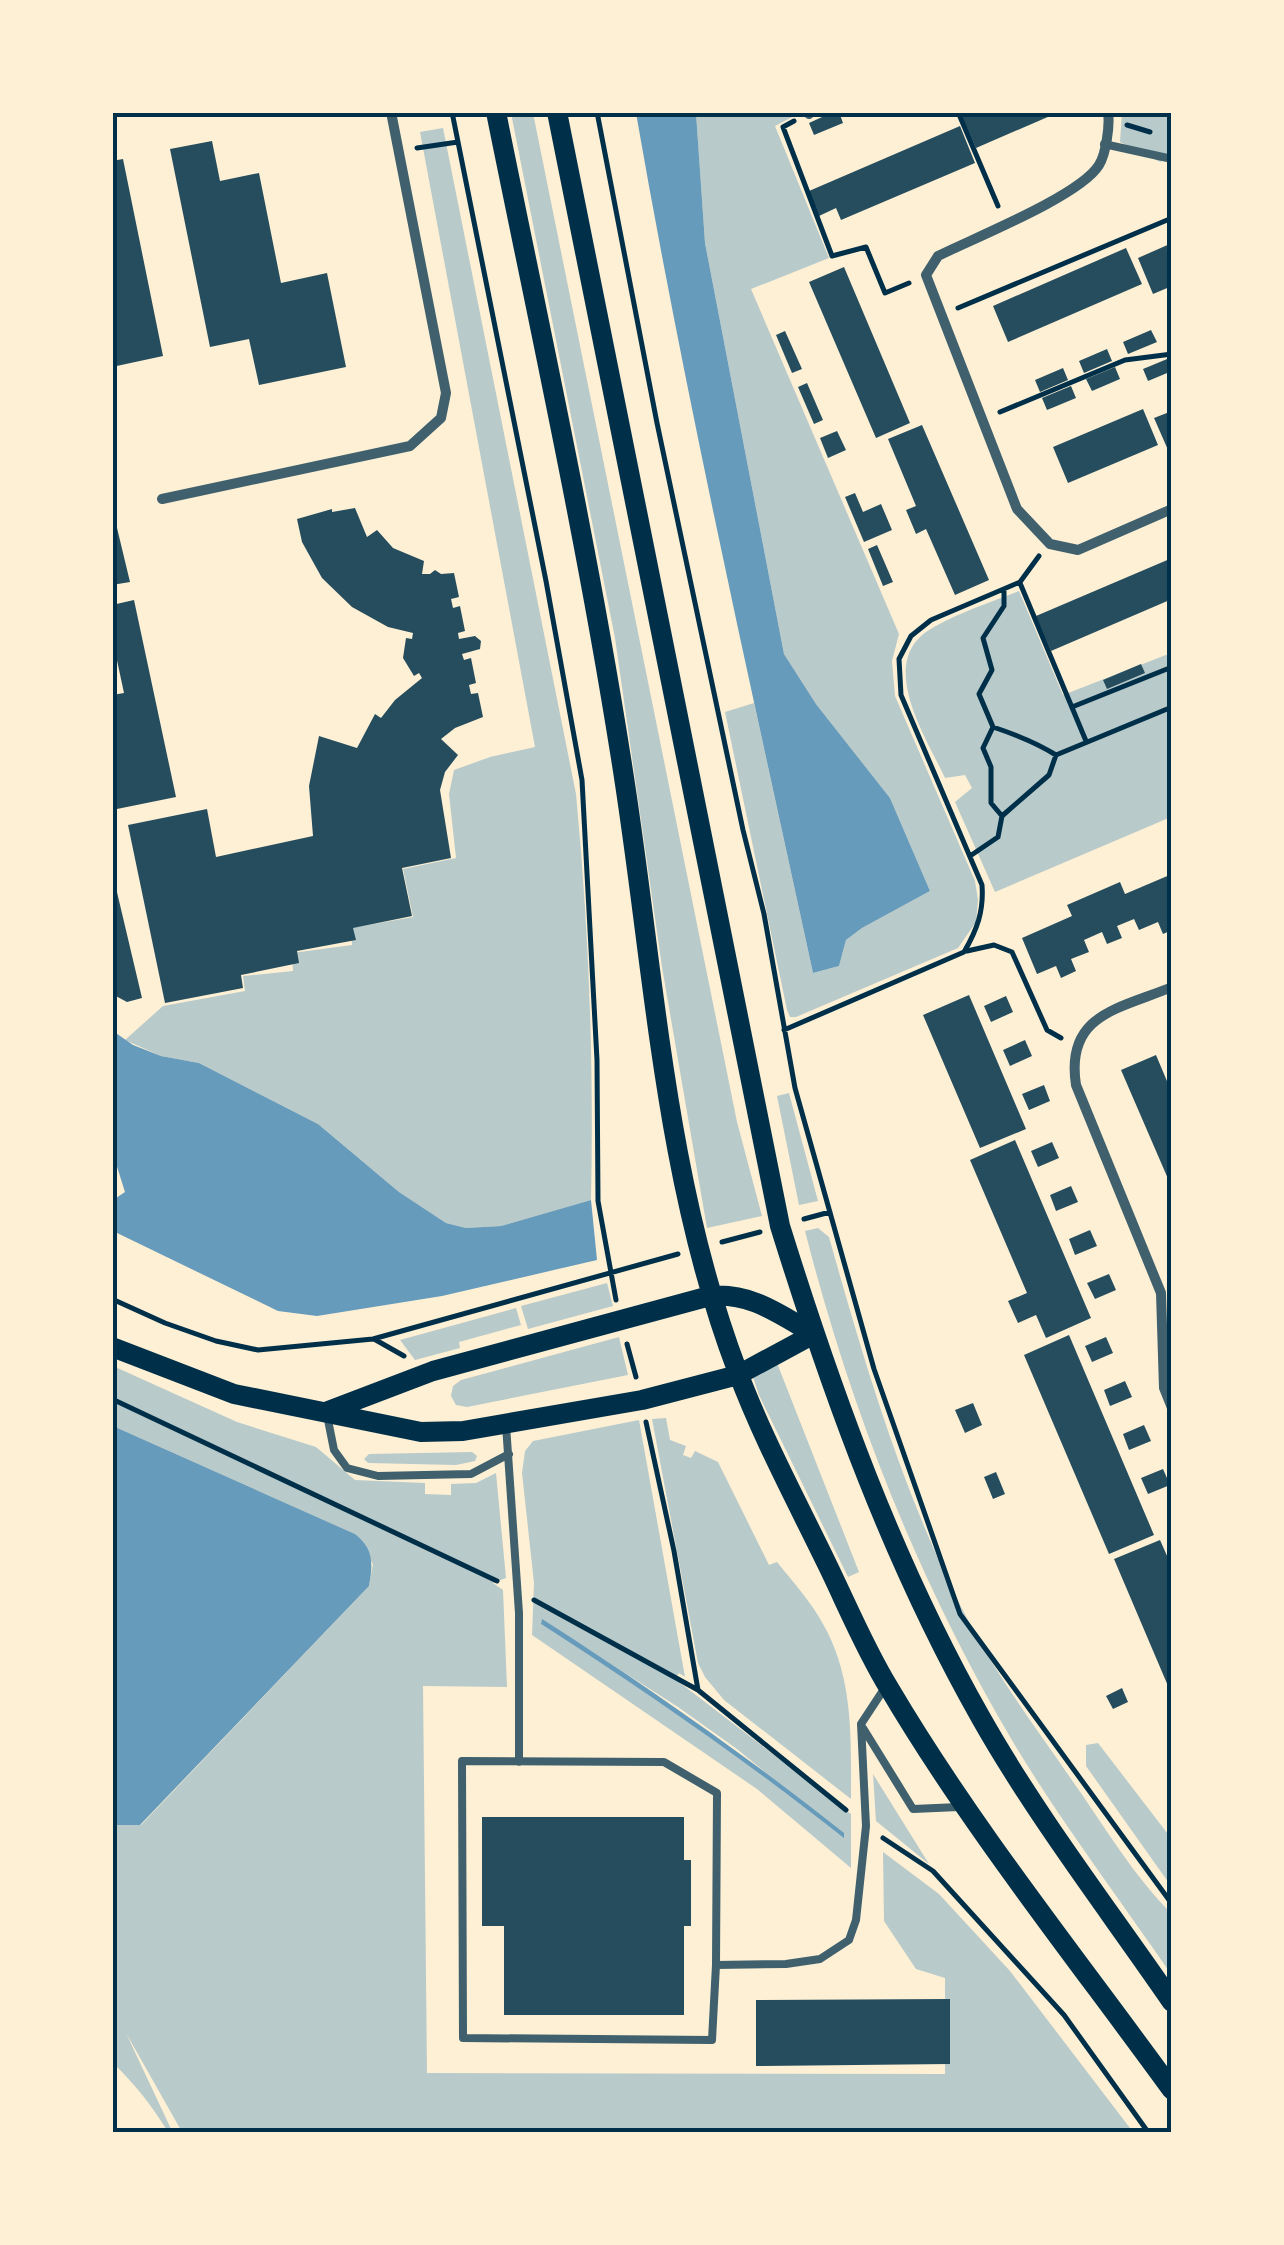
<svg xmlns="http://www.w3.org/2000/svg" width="1284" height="2245" viewBox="0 0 1284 2245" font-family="Montserrat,sans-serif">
  <rect width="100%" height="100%" fill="#fdf0d5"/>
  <path fill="#b9caca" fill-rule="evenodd" d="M793 112 794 116 775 126 829 258 751 289 899 634 892 661 895 696 975 881 978 900 976 922 958 948 796 1017H790L787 1010 725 712 754 703 813 973 839 966 846 940 862 928 930 891 890 798 816 704 784 654 705 243 696 113Z
    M511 113H533L737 1122 762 1216 707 1228 662 967 615 638Z
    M1122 113H1171V157L1160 162 1120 142Z
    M443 128 576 794C589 929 594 1065 591 1200L501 1226 466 1228 446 1223 399 1192 318 1124 199 1063 161 1056 125 1040 163 1006 245 991 243 976 293 971 292 953 352 945 351 928 413 917 403 869 456 858 449 794 454 770 490 757 535 747 420 132Z
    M1019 591 1063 695 1171 653V817L995 892 955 802 972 788 965 775 945 778C925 735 874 659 934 627 960 612 991 602 1019 591Z
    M789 1093 818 1201 799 1205 777 1096Z
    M818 1228 829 1237C867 1372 906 1504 972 1628 1002 1683 1040 1734 1076 1786 1106 1829 1134 1876 1171 1913V1974C1118 1897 1061 1822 1013 1742 918 1581 851 1411 805 1231Z
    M607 1283 613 1306 528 1329 521 1306Z
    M516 1308 521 1325 459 1342 460 1348 415 1360 400 1340Z
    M619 1337 628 1375 467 1407 456 1405 451 1396 453 1386 461 1380Z
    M777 1363 859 1572 848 1577 759 1395 752 1374Z
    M113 1366 237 1422 316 1447 355 1480 425 1483V1494L451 1495V1484L476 1483 496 1473 506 1578 493 1583 503 1590 507 1687 423 1686 427 2073 945 2074V1978L916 1969 884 1921 883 1852 939 1894 1010 1971 1133 2132 460 2129 459 2132H182L126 2033 172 2131 168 2132C153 2107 135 2084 113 2063V1825H141L369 1586 373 1564 355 1534 113 1426Z
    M666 1418 670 1440 686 1446 683 1455 691 1458 695 1451 718 1462 769 1565 777 1562C793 1582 811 1602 823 1624 854 1678 851 1740 851 1799L724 1700 705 1677 698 1663 652 1419Z
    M639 1420 685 1677 679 1673 675 1679 851 1814V1868L757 1789 532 1635 534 1583 522 1473 525 1451 533 1441ZM542 1620 678 1707 737 1749 844 1837 676 1711 541 1624Z
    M472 1452 477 1456 475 1461 456 1465 368 1463 364 1459 369 1454Z
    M1098 1743 1171 1838V1886L1086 1766V1745Z
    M873 1774 929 1864 876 1821Z"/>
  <path fill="#669bbc" d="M636 113H696L705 243 784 654 816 704 890 798 930 891 862 928 846 940 839 966 813 973C751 687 686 401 636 113Z
    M113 1031 133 1045 161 1056 199 1063 318 1124 399 1192 446 1223 466 1228 501 1226 591 1200 597 1260 442 1296 317 1316 278 1311 113 1231V1200L125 1192 113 1154Z
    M113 1426 355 1534C374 1549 373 1564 369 1586L140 1825H113Z
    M542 1619C647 1686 747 1756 844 1833V1838C746 1761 646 1691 541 1624Z"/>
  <path fill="#264d5e" d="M833 112H839L843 123 814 135 809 123Z
    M960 112 1040 113H1057L976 148Z
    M960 126 975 163 841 220 836 208 819 216 809 191Z
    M212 141 220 181 259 173 281 283 327 273 346 367 259 385 249 339 210 347 170 149Z
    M123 159 163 356 112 367V161Z
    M1172 243V286L1153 294 1138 258Z
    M1126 248 1142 284 1008 342 993 306Z
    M844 267 910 423 876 438 809 282Z
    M1151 330 1157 342 1128 354 1123 342Z
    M785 331 802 369 792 373 776 335Z
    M1107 349 1112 361 1084 373 1079 361Z
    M1172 357V371L1148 381 1143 369Z
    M1115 367 1120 379 1092 391 1086 379Z
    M1063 368 1068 380 1040 392 1035 380Z
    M807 383 823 420 814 424 798 387Z
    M1071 386 1076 398 1047 410 1042 398Z
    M1143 409 1158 445 1068 483 1053 447Z
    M1172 411V459L1154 418Z
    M922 425 989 580 955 595 926 529 916 534 906 510 916 506 888 439Z
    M837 431 846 450 828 458 820 438Z
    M855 493 863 512 881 504 892 530 864 542 845 497Z
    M112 507 130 582 112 585Z
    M355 508 367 537 377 530 393 548 424 561 422 574H430L435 570 441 574 454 573 459 597 451 599 453 608 460 606 465 631 458 633 459 639 475 636 481 641 480 649 462 654 464 660 471 658 476 683 469 685 471 694 478 693 483 717 455 728 441 739 458 755 445 772 440 790 451 858 402 868 412 916 353 928 356 940 297 951 299 963 241 975 243 988 165 1003 128 825 207 809 216 857 313 836 309 786 319 736 357 748 375 714 381 718 395 700 422 678 419 673 414 676 403 658 406 638 412 639 413 633 388 627 352 607 322 578 302 542 297 519 332 509V512Z
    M877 545 893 582 883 586 868 549Z
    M1172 558V599L1051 651 1036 616Z
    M134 600 176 797 112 810V695L124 693 112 637V605Z
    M1141 664 1145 673 1107 689 1103 680Z
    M112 871 142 998 127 1002 112 994Z
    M1172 874V930L1163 934 1158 922 1139 930 1134 919 1117 926 1122 938 1107 944 1102 932 1084 940 1089 952 1071 959 1076 971 1061 978 1056 966 1037 974 1022 938 1072 916 1067 905 1120 882 1125 894Z
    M969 995 1026 1129 980 1148 923 1015Z
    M1006 996 1013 1012 991 1022 984 1006Z
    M1025 1040 1032 1056 1010 1066 1003 1050Z
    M1156 1055 1172 1093V1188L1121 1070Z
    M1044 1085 1050 1101 1029 1110 1022 1094Z
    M1015 1140 1091 1318 1046 1338 1036 1315 1018 1323 1008 1301 1027 1293 970 1160Z
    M1052 1142 1059 1158 1038 1167 1031 1151Z
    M1071 1186 1078 1202 1056 1211 1050 1195Z
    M1090 1230 1097 1246 1075 1255 1069 1239Z
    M1109 1274 1116 1290 1095 1299 1087 1283Z
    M1069 1335 1154 1535 1109 1554 1024 1355Z
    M1106 1337 1113 1353 1092 1362 1085 1346Z
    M1125 1381 1132 1397 1110 1406 1104 1390Z
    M973 1403 982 1425 965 1433 955 1410Z
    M1144 1425 1151 1441 1129 1450 1123 1434Z
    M1163 1469 1170 1485 1148 1494 1141 1478Z
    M996 1472 1005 1494 993 1499 984 1477Z
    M1160 1540 1172 1567 1171 1693 1114 1559Z
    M1122 1688 1128 1702 1113 1709 1106 1696Z
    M482 1817H684V1860H691V1926H684V2015H504V1926H482Z
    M950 1999V2064L756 2066V2000Z"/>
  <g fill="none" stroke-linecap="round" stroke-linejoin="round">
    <path stroke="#003049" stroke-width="5" d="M452 112 546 581 582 780 597 1060 598 1201 616 1300
      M597 112 657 423 743 830 764 914 795 1088 874 1369 960 1614 1172 1904
      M958 112 998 206
      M794 121 783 127 832 256 866 247 885 293 909 283
      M1127 125 1150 132
      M417 148 458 142
      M958 308 1172 218
      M1000 412 1125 360 1172 354
      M1020 583 1086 741
      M1072 707 1172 667
      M993 727C1017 735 1035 742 1056 755L1172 707
      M1002 816 1049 775 1056 755
      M970 856 998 837 1002 816 991 803V767L983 748 993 727 979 694 992 670 983 638 1004 606V589
      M967 951 994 945 1012 952 1047 1030 1061 1038
      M784 1030 964 952C977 930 984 911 982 885L901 695 899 659 911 636 931 620 1020 582 1039 556
      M804 1219 830 1212
      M722 1242 760 1232
      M112 1299 165 1323 216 1341 258 1350 373 1339 678 1254
      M374 1339 404 1356
      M627 1344 636 1377
      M112 1399 497 1581
      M646 1422 674 1551 698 1690 846 1810
      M534 1600 698 1690
      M883 1838 933 1871 1064 2015 1148 2132"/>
    <path stroke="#3f606c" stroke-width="8" d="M1104 144 1172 159
      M327 1415 334 1450 347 1468 378 1476 471 1474 509 1454
      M506 1425 519 1613V1762
      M863 1728 913 1809 959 1807
      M462 1761 664 1762 717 1793 716 1965 712 2040 463 2038Z
      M716 1965 786 1964 820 1959 849 1940 856 1920 866 1826 861 1724 884 1689"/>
    <path stroke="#3f606c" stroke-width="10" d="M808 112 809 114
      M1108 112C1110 125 1106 154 1099 165 1080 196 974 238 938 256L926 275 1017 509 1050 544 1078 550 1172 509
      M162 499 410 446 441 418 446 393 391 112
      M1172 987C1119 1009 1065 1014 1076 1085L1161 1293 1164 1388 1172 1408"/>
    <path stroke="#003049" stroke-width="20" d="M496 112C539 325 586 538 620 752 654 959 662 1172 737 1370 762 1437 796 1500 827 1564 847 1605 865 1649 889 1688 971 1827 1077 1959 1172 2090
      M557 112 780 1226C833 1396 893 1563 981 1718 1037 1817 1108 1909 1172 2002
      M112 1347 234 1394 421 1432 463 1431 642 1400 738 1375 814 1334
      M328 1411 433 1371 710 1296C751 1292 780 1315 814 1334"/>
  </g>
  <rect width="1284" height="2245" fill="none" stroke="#fdf0d5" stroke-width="230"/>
  <rect x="115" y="115" width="1054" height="2015" fill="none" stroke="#003049" stroke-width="4"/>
</svg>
